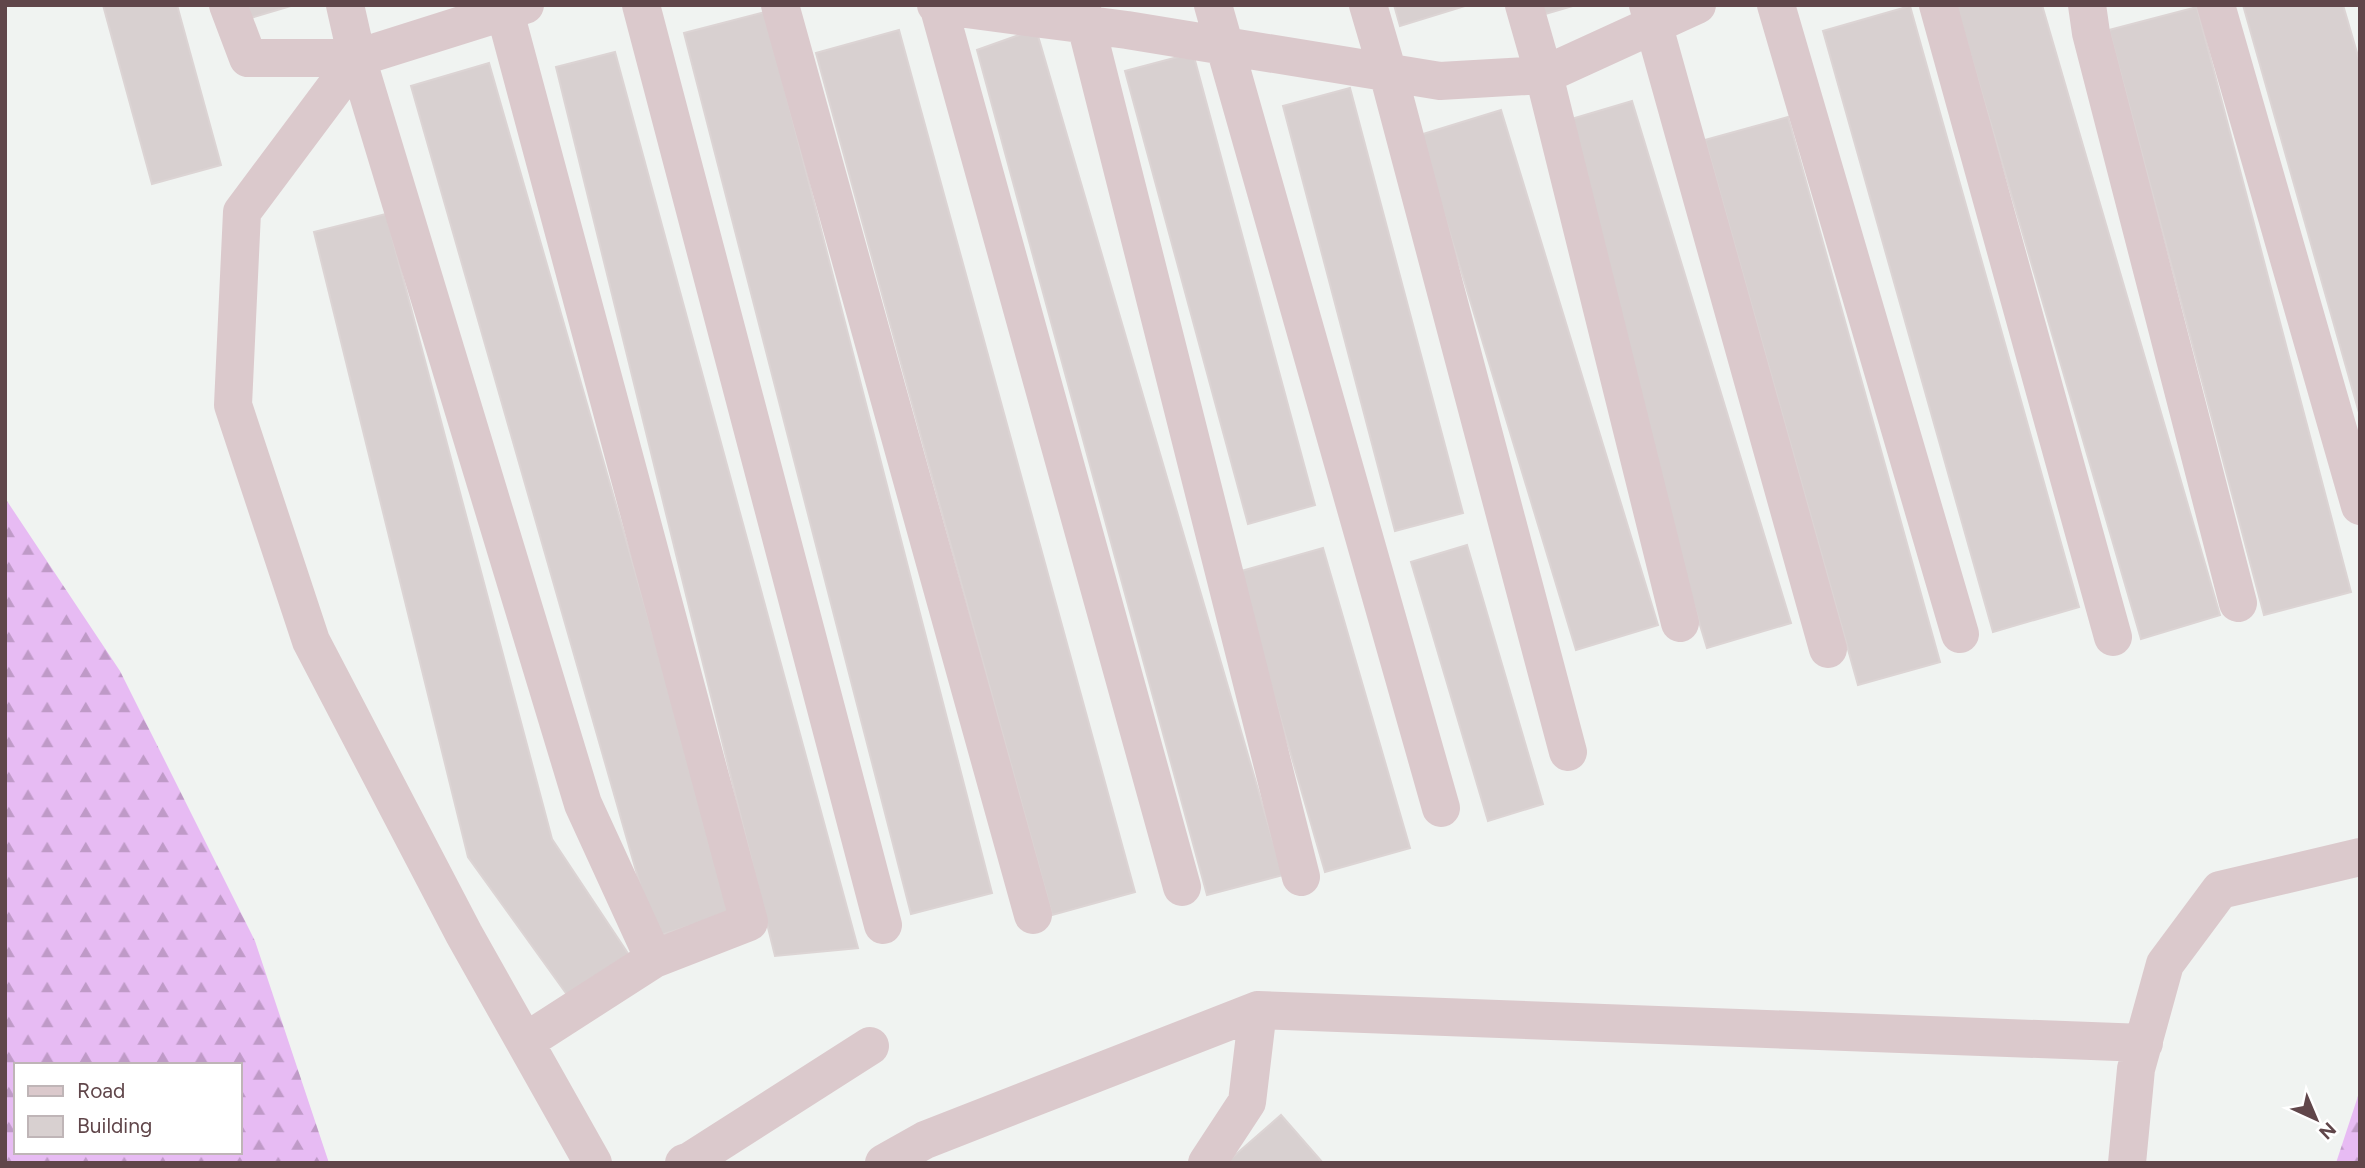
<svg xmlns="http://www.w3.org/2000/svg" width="2365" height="1168" viewBox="0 0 2365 1168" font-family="Figtree,sans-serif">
  <defs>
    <pattern id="forest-firs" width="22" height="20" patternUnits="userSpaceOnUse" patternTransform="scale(1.75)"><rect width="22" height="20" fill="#e7bbf3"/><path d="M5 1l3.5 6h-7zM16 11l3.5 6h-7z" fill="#bf9ac7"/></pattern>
  </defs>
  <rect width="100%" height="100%" fill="#f0f3f1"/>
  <path fill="url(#forest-firs)" fill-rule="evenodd" d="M5 498 120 671 255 941 329 1163H5ZM16 1065H240V1152H16Z
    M2360 1090V1163H2336Z"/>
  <path fill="#d8d0d0" stroke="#dcd4d4" stroke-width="2" d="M103 5H177L221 165 152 184Z
    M240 5H294L244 20Z
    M1394 5H1468L1400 26Z
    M1540 5H1576L1542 15Z
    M1956 5H2042L2220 615 2141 639Z
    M2243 5H2343L2360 63V416Z
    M1910 6 2079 607 1993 632 1823 31Z
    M2197 7 2351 592 2264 615 2109 30Z
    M765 12 992 893 911 914 684 33Z
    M1036 29 1283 875 1207 895 977 50Z
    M899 30 1135 892 1052 915 816 53Z
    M615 52 858 948 775 956 556 67Z
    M1193 53 1315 505 1248 524 1125 71Z
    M489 63 733 912 655 937 411 86Z
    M1350 88 1463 513 1395 531 1283 106Z
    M1632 101 1791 623 1707 648 1548 126Z
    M1501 110 1658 625 1576 650 1420 135Z
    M1788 117 1940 662 1858 685 1705 140Z
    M386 214 552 839 635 964 573 1003 468 857 314 232Z
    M1467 545 1543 804 1488 821 1411 562Z
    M1323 548 1410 848 1325 872 1238 572Z
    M1281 1115 1323 1163H1226Z"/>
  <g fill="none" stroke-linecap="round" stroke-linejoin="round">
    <path stroke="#dbc9cc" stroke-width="38" d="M228 5 248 58H357
      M345 5 357 58 583 804 654 959
      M503 5 749 922 654 959 525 1042
      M525 5 357 58 242 212 233 405 311 641 464 934 593 1163
      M641 5 883 925
      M780 5 1033 915
      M936 5 1127 30 1440 81 1544 75 1697 5
      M938 5 1182 887
      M1081 5 1301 877
      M1213 5 1441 808
      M1368 5 1388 73 1568 752
      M1524 5 1544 75 1680 623
      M1648 5 1828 649
      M1776 5 1960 634
      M1938 5 2113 637
      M2087 5 2091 33 2238 603
      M2216 5 2360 506
      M684 1163 690 1161 870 1046
      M884 1163 925 1140 1258 1010 2144 1043
      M1207 1163 1247 1102 1258 1010
      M2127 1163 2136 1069 2165 964 2220 890 2360 857"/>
  </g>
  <rect width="2365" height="1168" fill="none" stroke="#60464a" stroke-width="14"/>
  <rect x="14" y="1063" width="228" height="91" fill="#ffffff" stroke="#bfb5b7" stroke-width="2"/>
  <rect x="28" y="1086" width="35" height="10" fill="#dbc9cc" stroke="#bfb5b7" stroke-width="2"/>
  <text x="77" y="1098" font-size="21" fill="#60464a">Road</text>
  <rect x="28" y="1116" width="35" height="21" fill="#d8d0d0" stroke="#bfb5b7" stroke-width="2"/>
  <text x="77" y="1133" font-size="21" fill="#60464a">Building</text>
  <g transform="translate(2316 1119) rotate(136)" stroke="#ffffff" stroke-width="5" paint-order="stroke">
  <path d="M0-5L12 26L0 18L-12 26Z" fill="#60464a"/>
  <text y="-10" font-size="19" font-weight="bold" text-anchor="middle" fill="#60464a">N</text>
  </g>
</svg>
